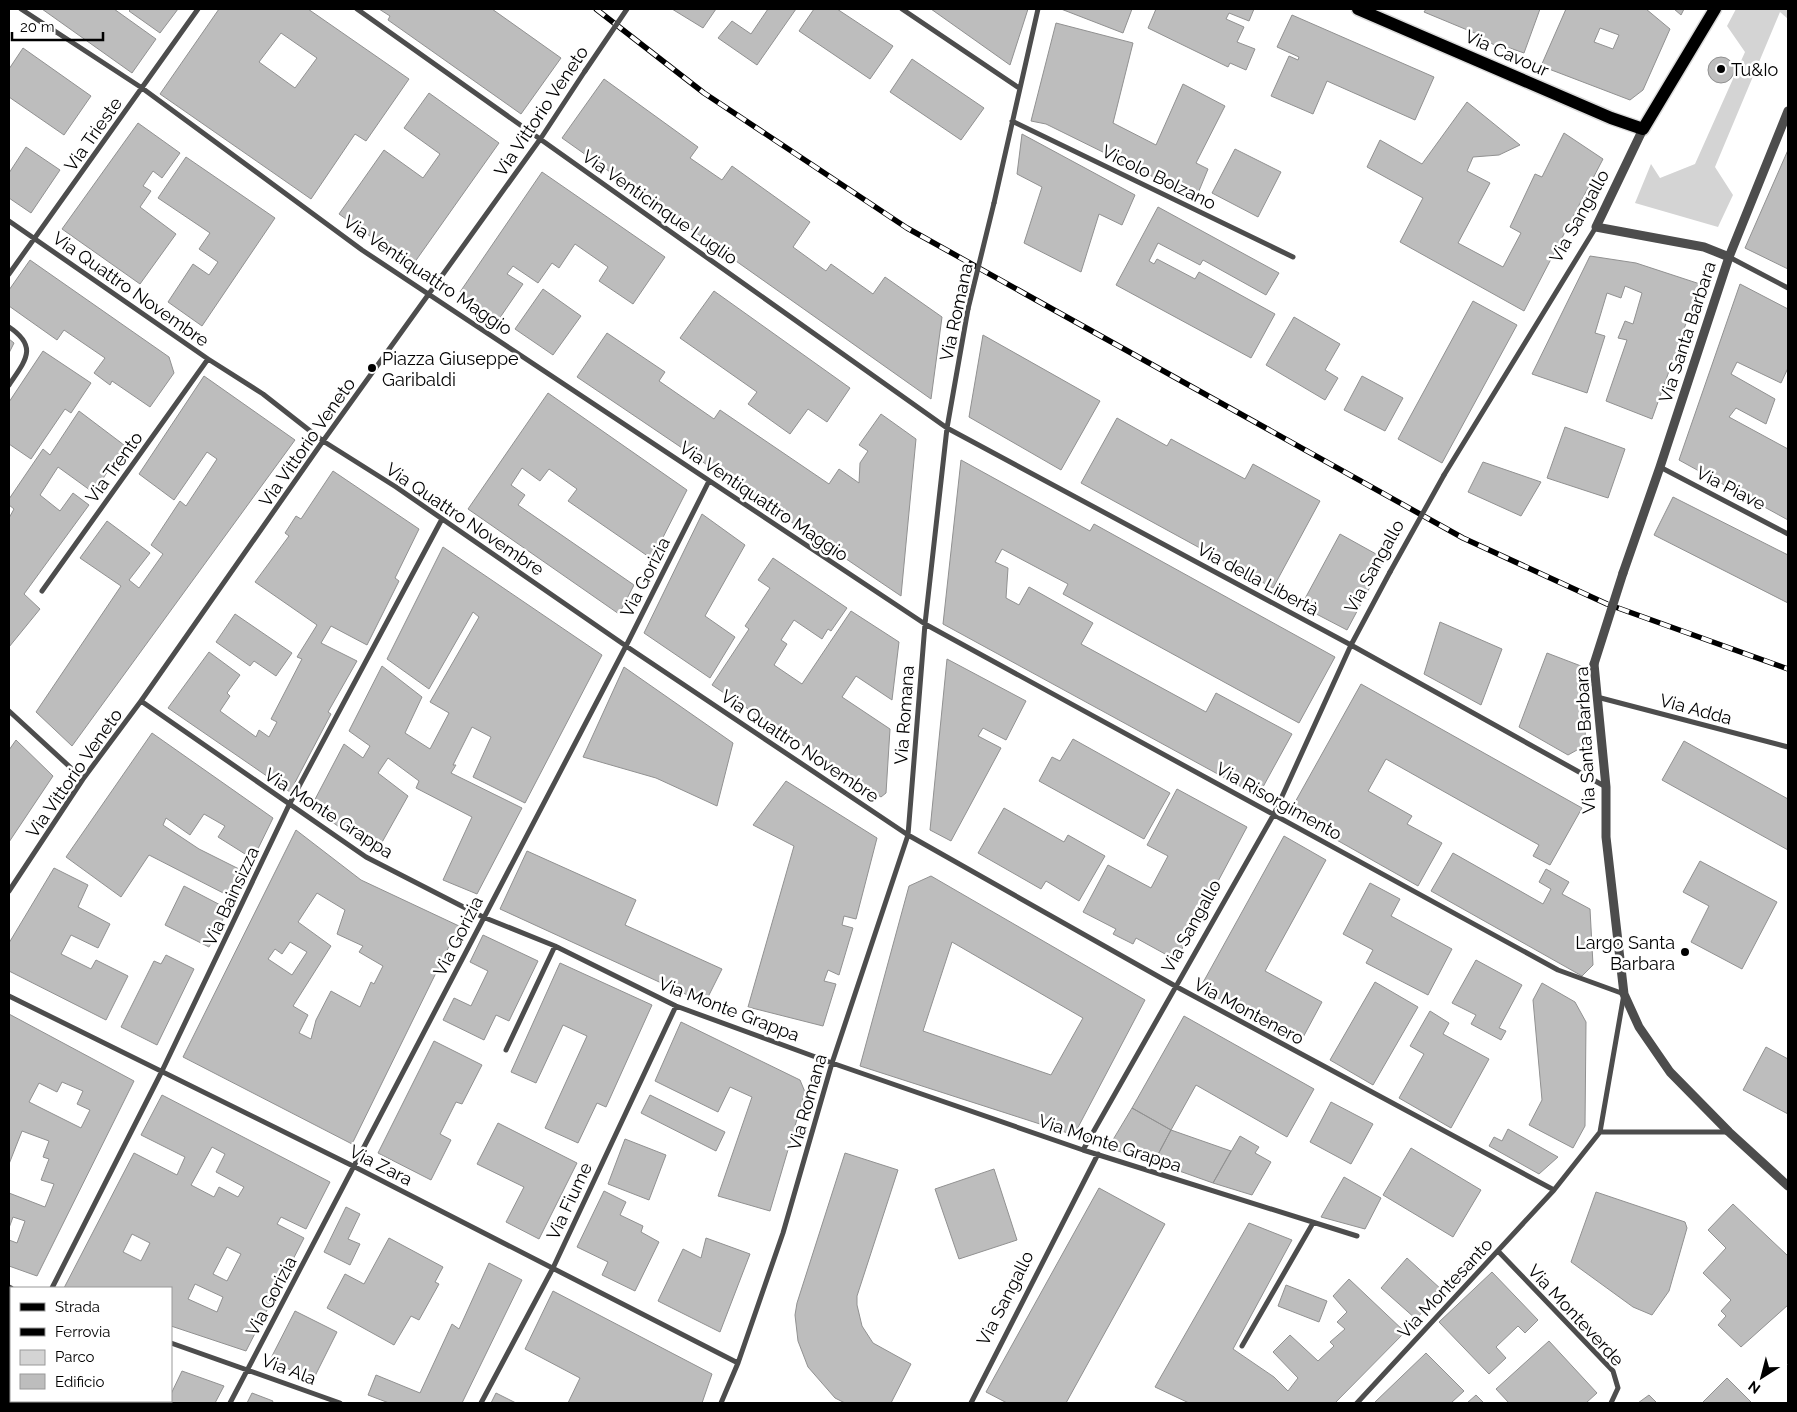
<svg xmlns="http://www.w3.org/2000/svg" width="1797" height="1412" viewBox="0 0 1797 1412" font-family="Raleway,sans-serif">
  <rect width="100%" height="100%" fill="#fff"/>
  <path fill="#d4d4d4" d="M1736 9H1788V19L1780 12 1715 167 1733 195 1718 227 1635 203 1651 164 1660 178 1695 164 1745 52 1727 26Z"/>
  <path fill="#bdbdbd" stroke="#919191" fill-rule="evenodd" d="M42 9H114L156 39 132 73Z
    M131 9H178L160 33 129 11Z
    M219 9H308L409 79 366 141 355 134 311 199 160 94ZM281 33 317 58 295 88 259 62Z
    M379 9H492L561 58 521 114 388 20 390 16Z
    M672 9H716L703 28Z
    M768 9H796L757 65 718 38 732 21 751 34Z
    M814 9H837L893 46 870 79 799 31Z
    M931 9H1028L1010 65Z
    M1061 9H1132L1123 33Z
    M1156 9H1254L1249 21 1229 13 1226 19 1244 27 1237 42 1255 49 1246 70 1230 63 1228 67 1148 28Z
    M1426 9H1540L1524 53 1507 47 1506 50 1477 37V34L1424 12Z
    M1566 9H1646L1670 29 1643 90 1630 100 1541 66ZM1600 28 1619 35 1613 49 1594 42Z
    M1674 9H1684L1681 15Z
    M1292 15 1434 77 1415 120 1327 81 1313 114 1271 96 1289 56 1298 60 1299 57 1277 47Z
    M1056 23 1133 43 1113 123 1156 145 1183 84 1225 106 1196 163 1208 169 1196 198 1046 124 1031 121Z
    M23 48 91 96 64 135 9 97V69Z
    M1708 70a13 13 0 1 1 26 0a13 13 0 1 1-26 0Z
    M912 59 984 108 961 140 890 92Z
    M604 79 698 147 690 158 722 180 732 166 810 222 793 247 826 271 831 264 873 294 885 277 942 317 931 399 562 138Z
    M429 93 499 143 412 266 339 214 384 150 423 178 440 154 404 128Z
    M1467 102 1520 145 1499 155 1473 157 1467 171 1490 183 1458 243 1503 267 1521 233 1510 227 1535 174 1542 177 1564 133 1603 159 1524 311 1400 242 1423 198 1367 167 1380 140 1422 164Z
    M138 123 180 153 162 178 153 171 143 186 151 191 140 207 176 234 140 284 62 229Z
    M1022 134 1135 195 1122 225 1099 214 1081 272 1024 243 1042 187 1017 174Z
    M26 147 60 170 31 213 9 198V173Z
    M1235 149 1281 172 1258 217 1212 193Z
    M1788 150V269L1745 248Z
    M186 157 275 218 202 326 168 302 193 264 209 275 218 262 199 249 210 233 158 198Z
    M542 172 665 257 633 304 599 281 608 267 575 244 559 268 552 263 538 283 513 266 507 274 523 284 499 319 460 292Z
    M1158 207 1279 273 1266 295 1203 260 1200 265 1158 243 1149 261 1154 264 1157 259 1195 279 1199 272 1275 314 1251 358 1116 285Z
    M1590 256 1636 263 1700 284 1652 419 1606 401 1627 340 1618 338 1625 321 1633 324 1642 293 1625 286 1621 298 1607 293 1595 333 1605 336 1587 393 1532 374Z
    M30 260 169 357 174 373 150 407 112 381 110 385 94 373 105 358 64 330 57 340 9 306V290Z
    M1740 284 1788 309V368L1781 383 1737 362 1731 374 1775 399 1766 424 1736 408 1729 417 1788 449V520L1679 460Z
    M543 289 581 316 553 355 515 329Z
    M714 291 850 388 827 422 808 409 790 434 748 404 757 392 680 338Z
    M1473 301 1517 325 1442 463 1398 439Z
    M1294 317 1340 344 1325 370 1338 378 1325 400 1266 365Z
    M607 333 665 372 659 381 714 419 720 410 829 484 839 469 859 483 860 463 868 451 859 445 881 414 916 439 901 596 577 377Z
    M983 335 1100 401 1061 470 969 417Z
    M9 339 14 343 9 353Z
    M43 351 91 383 71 413 65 409 31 459 9 444V402Z
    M204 376 295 440 72 746 36 712 121 586 80 558 107 521 150 553 129 580 139 588 163 554 151 545 180 501 186 506 217 459 207 452 174 500 139 474Z
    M1362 376 1403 398 1385 431 1344 410Z
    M548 393 687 490 652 559 568 501 577 489 549 469 540 481 522 468 511 485 525 495 518 505 634 585 619 614 468 509Z
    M79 411 124 445 94 493 58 467 40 495 60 511 73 493 89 505 24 594 40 609 9 647V518L14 509 9 505V499L43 449 50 455Z
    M1117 418 1167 446 1171 439 1245 479 1253 464 1320 501 1273 588 1081 483Z
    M1565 427 1625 449 1608 498 1547 478Z
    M961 460 1090 531 1094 524 1335 657 1299 723 1063 594 1068 584 1002 549 995 562 1008 568 1006 598 1019 605 1029 587 1093 623 1081 644 1206 712 1216 693 1292 734 1258 796 943 624Z
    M1483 462 1541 482 1521 516 1468 492Z
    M333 471 419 529 395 578 399 581 367 645 331 626 321 643 357 661 328 712 331 714 290 792 168 708 209 652 240 675 227 693 230 696 220 711 256 737 259 730 269 737 277 722 271 719 302 659 297 657 317 625 255 582 289 536 285 533 296 516 301 519Z
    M1673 497 1788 555V603L1654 535Z
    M702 514 745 545 705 616 735 637 710 678 644 633Z
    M1340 534 1385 559 1347 630 1301 606Z
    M443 547 602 655 525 803 473 777 491 737 472 727 453 765H456L451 773 522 808 477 894 443 880 472 817 416 788 419 781 388 758 378 773 408 796 376 853 311 807 344 744 363 758 370 746 349 731 382 666 422 697 405 733 430 749 449 713 430 702 479 617 473 612 429 689 387 659Z
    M773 558 847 608 831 631 828 629 822 639 794 620 781 640 787 644 774 665 802 684 851 611 899 642 892 700 856 676 842 697 890 729 886 793 881 797 712 685 749 629 745 626 770 588 758 580Z
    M235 614 292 653 276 676 254 661 250 666 216 642Z
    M1440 622 1502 649 1481 705 1424 674Z
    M1547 653 1581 666 1586 745 1568 755 1519 727Z
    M947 659 1026 701 1006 740 983 728 978 736 1001 748 951 841 930 830Z
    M624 667 733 743 717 806 656 778 583 757Z
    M1361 684 1582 808 1550 865 1533 856 1539 845 1386 759 1368 791 1412 816 1407 824 1442 843 1418 886 1289 813Z
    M152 733 273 818 253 859 218 837 225 826 204 814 190 835 166 818 163 825 199 849 245 872 233 898 149 855 121 897 66 857Z
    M1073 739 1170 793 1144 839 1039 781 1052 757 1060 761Z
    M16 740 53 776 9 842V750Z
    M1684 741 1788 799V850L1662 780Z
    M786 781 877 838 856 919 844 916 842 925 853 928 839 975 828 970 824 981 836 984 823 1026 748 1007 794 846 753 825Z
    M1177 789 1247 827 1176 960 1136 938 1133 944 1113 934 1116 929 1083 912 1108 865 1151 888 1168 856 1147 845Z
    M1004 808 1064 842 1068 835 1105 856 1079 901 1046 881 1041 889 978 853Z
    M296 830 361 880 459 926 352 1144 183 1057ZM317 893 345 910 337 934 363 946 359 952 383 966 374 984 371 982 360 1007 331 991 316 1020 311 1039 299 1033 308 1015 293 1006 331 946 298 922ZM290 942 307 952 292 975 268 959 275 949 282 954Z
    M1284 836 1326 860 1265 971 1322 1002 1300 1043 1200 988Z
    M527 851 636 900 625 925 722 969 705 1003 500 909Z
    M1453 853 1543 904 1551 889 1539 882 1546 869 1569 882 1562 894 1590 909 1593 965 1582 976 1431 891Z
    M1700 861 1777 902 1742 969 1691 942 1709 906 1683 892Z
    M54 868 88 885 78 907 110 924 98 948 71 935 61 954 91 969 96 960 128 976 106 1020 9 971V943Z
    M931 876 1145 1000 1074 1135 860 1066 909 886ZM952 942 1083 1018 1051 1075 923 1031Z
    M1370 883 1400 899 1391 916 1452 949 1428 995 1366 963 1373 950 1343 934Z
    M184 886 228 909 209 947 165 925Z
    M483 935 538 961 509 1021 496 1015 484 1040 443 1020 454 998 471 1006 488 971 470 962Z
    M166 955 194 969 157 1045 121 1027 154 961 161 964Z
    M1476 960 1522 985 1499 1028 1506 1031 1501 1040 1471 1024 1476 1015 1452 1003Z
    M560 963 652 1005 606 1107 597 1103 578 1143 545 1128 587 1036 563 1025 536 1083 511 1072Z
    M1375 982 1418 1007 1373 1085 1330 1060Z
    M1542 983 1575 1002 1586 1022 1585 1126 1573 1148 1529 1125 1542 1100 1533 1000Z
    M1430 1011 1449 1023 1443 1034 1489 1059 1451 1128 1399 1098 1424 1054 1410 1046Z
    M9 1014 134 1081 37 1276 9 1266V1240L17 1243 25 1221 13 1217 9 1228V1193L45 1207 54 1184 41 1180 49 1159 43 1157 49 1141 22 1131 9 1164ZM62 1082 83 1091 77 1104 90 1110 81 1128 29 1102 39 1083 57 1092Z
    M1184 1016 1314 1089 1287 1137 1196 1085 1171 1130 1132 1108Z
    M681 1022 800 1080 805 1092 770 1211 718 1196 752 1097 730 1087 718 1112 655 1081Z
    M434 1041 482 1065 462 1104 456 1102 440 1134 451 1140 431 1180 378 1153Z
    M1766 1047 1788 1059V1114L1743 1090Z
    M162 1095 330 1182 306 1229 281 1217 277 1224 304 1238 246 1351 171 1326V1288H64L134 1153 177 1175 185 1157 141 1135ZM212 1147 225 1154 216 1172 244 1187 238 1197 219 1187 214 1197 191 1185ZM132 1234 150 1243 141 1261 123 1252ZM227 1247 241 1254 227 1281 213 1274ZM195 1284 223 1297 217 1312 188 1299Z
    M650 1095 725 1132 716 1151 641 1113Z
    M1331 1102 1373 1124 1351 1164 1310 1142Z
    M1132 1108 1171 1130 1154 1162 1108 1148Z
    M498 1123 577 1163 539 1239 506 1222 524 1187 477 1164Z
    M1508 1129 1558 1157 1539 1174 1489 1146 1494 1137 1502 1141Z
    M1171 1130 1231 1151 1213 1183 1154 1162Z
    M1240 1136 1259 1147 1255 1153 1271 1162 1252 1195 1213 1183Z
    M625 1139 666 1155 649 1200 608 1184Z
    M1411 1148 1481 1190 1453 1237 1383 1195Z
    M845 1153 898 1170 857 1296V1305L862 1326 873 1343 911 1364 891 1403H845L835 1398 808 1367 798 1341 795 1315 797 1303Z
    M994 1169 1017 1240 959 1259 935 1189Z
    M1344 1177 1381 1198 1365 1229 1321 1217Z
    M1099 1188 1165 1224 1066 1403H1007L986 1392Z
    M604 1191 626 1202 620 1215 643 1226 641 1232 659 1242 635 1291 602 1275 608 1262 577 1247Z
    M1596 1192 1685 1222 1687 1228 1669 1291 1652 1315 1633 1307 1571 1262Z
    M1733 1204 1788 1256V1305L1741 1347 1718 1325 1726 1316 1721 1311 1731 1300 1703 1273 1726 1248 1708 1230Z
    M346 1207 360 1214 348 1239 360 1244 350 1265 324 1252Z
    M1249 1223 1292 1240 1233 1349 1274 1377 1288 1391 1298 1378 1273 1352 1290 1335 1318 1361 1334 1346 1330 1342 1345 1329 1337 1322 1347 1312 1333 1296 1349 1279 1405 1332 1335 1403H1189L1155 1387Z
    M389 1238 443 1267 435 1282 439 1284 419 1320 411 1316 394 1345 327 1308 345 1274 364 1284Z
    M706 1238 750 1254 720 1332 658 1301 683 1249 701 1258Z
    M1407 1258 1442 1290 1416 1319 1381 1288Z
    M489 1263 522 1280 462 1403H389L368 1395 376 1375 420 1393 452 1324 459 1329Z
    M1492 1272 1538 1320 1525 1333 1518 1326 1496 1347 1506 1358 1489 1374 1439 1322Z
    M1286 1285 1327 1301 1319 1322 1278 1306Z
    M553 1291 712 1374 702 1403H568L580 1378 525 1349Z
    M9 1303 11 1304V1331L9 1336Z
    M295 1311 337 1332 314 1378 269 1362Z
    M1549 1341 1597 1393 1586 1403H1509L1496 1389Z
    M1426 1353 1464 1391 1451 1403H1374Z
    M182 1371 224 1386 215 1403H9L11 1391V1401H162L167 1403 171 1401V1394Z
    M1727 1378 1752 1403H1702Z
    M252 1393 273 1401 272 1403H247Z
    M496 1393 516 1403H491Z
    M1476 1395 1484 1403H1467Z
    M1649 1395 1657 1403H1638Z"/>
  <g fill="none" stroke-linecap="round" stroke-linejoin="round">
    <g stroke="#dbdbdb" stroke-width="15">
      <path id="primary" d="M1358 9 1611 118 1643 129 1715 9"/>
    </g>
    <path stroke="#4d4d4d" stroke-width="5" d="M21 9 142 88 362 250 925 624 1558 970 1624 994 1600 1132 1554 1190 1357 1403
      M357 9 947 428 1351 645 1606 787
      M902 9 1019 88
      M1012 121 1293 257
      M994 203 1038 9
      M9 221 208 359 263 394 323 441 396 487 626 646 908 835 1177 987 1554 1190
      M1729 257 1788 288
      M9 274 198 9
      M9 327C39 347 25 361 9 385
      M1660 467 1788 534
      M1444 475 1596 227
      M42 591 208 359
      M1597 697 1788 747
      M141 701 366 857 483 917 555 946 676 1006 832 1063 1083 1150 1357 1236
      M9 711 83 779
      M9 891 83 779 141 701 323 441 541 138 585 71
      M9 996 355 1167 738 1363
      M506 1050 555 946
      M1600 1132H1727
      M1083 1150 1274 814 1351 645 1390 572
      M1498 1251 1613 1371 1618 1388 1611 1403
      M9 1287 11 1288
      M52 1288 162 1071 289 805 442 519
      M171 1343 340 1403
      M1242 1346 1313 1223
      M9 1368 11 1364
      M230 1403 626 646 709 481
      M481 1403 553 1268 676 1006
      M721 1403 738 1363 783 1233 832 1063 908 835 925 624 947 428 968 309
      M971 1403 1098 1154"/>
    <path stroke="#4d4d4d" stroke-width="9" d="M1643 129 1596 227 1704 247 1729 257
      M1623 573 1660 467 1729 257 1788 111
      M1594 664 1606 787V837L1624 994 1639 1027 1670 1072 1729 1132 1788 1186"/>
    <use href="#primary" stroke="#000" stroke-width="12"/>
    <g stroke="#000" stroke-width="5.5">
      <path id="rail" d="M596 9 704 93 907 228 1463 538 1607 604 1788 669"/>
    </g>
    <use href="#rail" stroke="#fff" stroke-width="4" stroke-dasharray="11" stroke-linecap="butt"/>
    <path stroke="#4d4d4d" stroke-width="5" d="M585 71 627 9
      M968 309 994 203
      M1390 572 1444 475"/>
    <path stroke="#4d4d4d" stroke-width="9" d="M1594 664 1623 573"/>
  </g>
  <g fill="#000" stroke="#fff" stroke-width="2">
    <circle cx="1721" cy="69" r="5"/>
    <circle cx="372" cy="368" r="5"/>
    <circle cx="1685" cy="952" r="5"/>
  </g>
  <g text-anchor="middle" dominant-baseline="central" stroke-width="5" stroke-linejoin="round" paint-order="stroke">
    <g font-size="18" fill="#000" stroke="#fff">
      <text transform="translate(1507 53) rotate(24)">Via Cavour</text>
      <text transform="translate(541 111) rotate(-56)">Via Vittorio Veneto</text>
      <text transform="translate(93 134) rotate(-55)">Via Trieste</text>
      <text transform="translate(1159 177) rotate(26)">Vicolo Bolzano</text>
      <text transform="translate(660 207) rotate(35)">Via Venticinque Luglio</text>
      <text transform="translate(1579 216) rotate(-61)">Via Sangallo</text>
      <text transform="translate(428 275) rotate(34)">Via Ventiquattro Maggio</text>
      <text transform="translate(131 289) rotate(35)">Via Quattro Novembre</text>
      <text transform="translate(956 312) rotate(-78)">Via Romana</text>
      <text transform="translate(1687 332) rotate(-72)">Via Santa Barbara</text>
      <text transform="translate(307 442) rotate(-55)">Via Vittorio Veneto</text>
      <text transform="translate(114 467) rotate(-54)">Via Trento</text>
      <text transform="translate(1731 488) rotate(27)">Via Piave</text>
      <text transform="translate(764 501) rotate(34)">Via Ventiquattro Maggio</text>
      <text transform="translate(465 519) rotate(34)">Via Quattro Novembre</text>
      <text transform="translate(1374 566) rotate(-61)">Via Sangallo</text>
      <text transform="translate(645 577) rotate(-63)">Via Gorizia</text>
      <text transform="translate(1258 579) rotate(28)">Via della Libertà</text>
      <text transform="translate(1696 709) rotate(15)">Via Adda</text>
      <text transform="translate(904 715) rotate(-86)">Via Romana</text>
      <text transform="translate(1585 740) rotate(-93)">Via Santa Barbara</text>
      <text transform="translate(800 746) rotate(34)">Via Quattro Novembre</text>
      <text transform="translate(74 773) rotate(-55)">Via Vittorio Veneto</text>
      <text transform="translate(1279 801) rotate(29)">Via Risorgimento</text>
      <text transform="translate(329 813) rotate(33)">Via Monte Grappa</text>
      <text transform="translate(231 896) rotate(-65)">Via Bainsizza</text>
      <text transform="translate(1191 926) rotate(-61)">Via Sangallo</text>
      <text transform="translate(458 936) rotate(-63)">Via Gorizia</text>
      <text transform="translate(729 1009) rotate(21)">Via Monte Grappa</text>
      <text transform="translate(1249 1011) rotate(28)">Via Montenero</text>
      <text transform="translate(807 1102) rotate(-74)">Via Romana</text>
      <text transform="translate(1110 1143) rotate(18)">Via Monte Grappa</text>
      <text transform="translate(381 1165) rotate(27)">Via Zara</text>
      <text transform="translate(569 1201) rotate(-65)">Via Fiume</text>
      <text transform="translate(1445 1288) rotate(-47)">Via Montesanto</text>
      <text transform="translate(271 1296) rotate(-62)">Via Gorizia</text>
      <text transform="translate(1005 1298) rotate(-63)">Via Sangallo</text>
      <text transform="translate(1576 1315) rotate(47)">Via Monteverde</text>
      <text transform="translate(289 1369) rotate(21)">Via Ala</text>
    </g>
    <g font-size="18" fill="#000" stroke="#fff" text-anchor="start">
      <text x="1731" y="69">Tu&amp;Io</text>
      <text x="382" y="358">Piazza Giuseppe<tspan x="382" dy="21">Garibaldi</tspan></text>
      <text x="1675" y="942" text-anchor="end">Largo Santa<tspan x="1675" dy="21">Barbara</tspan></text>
    </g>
  </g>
  <rect width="1797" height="1412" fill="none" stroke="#000000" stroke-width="20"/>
  <rect x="10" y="1287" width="162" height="115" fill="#ffffff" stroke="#999999"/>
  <rect x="20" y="1303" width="25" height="8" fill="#000000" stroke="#999999"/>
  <text x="55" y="1312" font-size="15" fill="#000000">Strada</text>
  <rect x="20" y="1328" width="25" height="8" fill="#000000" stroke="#999999"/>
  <text x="55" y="1337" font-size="15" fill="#000000">Ferrovia</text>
  <rect x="20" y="1350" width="25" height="15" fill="#d4d4d4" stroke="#999999"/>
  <text x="55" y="1362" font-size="15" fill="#000000">Parco</text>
  <rect x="20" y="1374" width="25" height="15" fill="#bdbdbd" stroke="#999999"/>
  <text x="55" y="1387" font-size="15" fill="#000000">Edificio</text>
  <g transform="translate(1762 1377) rotate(216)" stroke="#ffffff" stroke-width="4" paint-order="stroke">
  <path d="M0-4L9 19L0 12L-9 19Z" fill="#000000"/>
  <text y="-8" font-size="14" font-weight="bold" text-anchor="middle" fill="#000000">N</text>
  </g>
  <path d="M12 32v8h91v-8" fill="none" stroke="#000000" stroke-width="2.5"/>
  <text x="20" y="32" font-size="15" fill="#000000" stroke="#ffffff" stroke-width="4" paint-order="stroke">20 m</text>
</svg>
